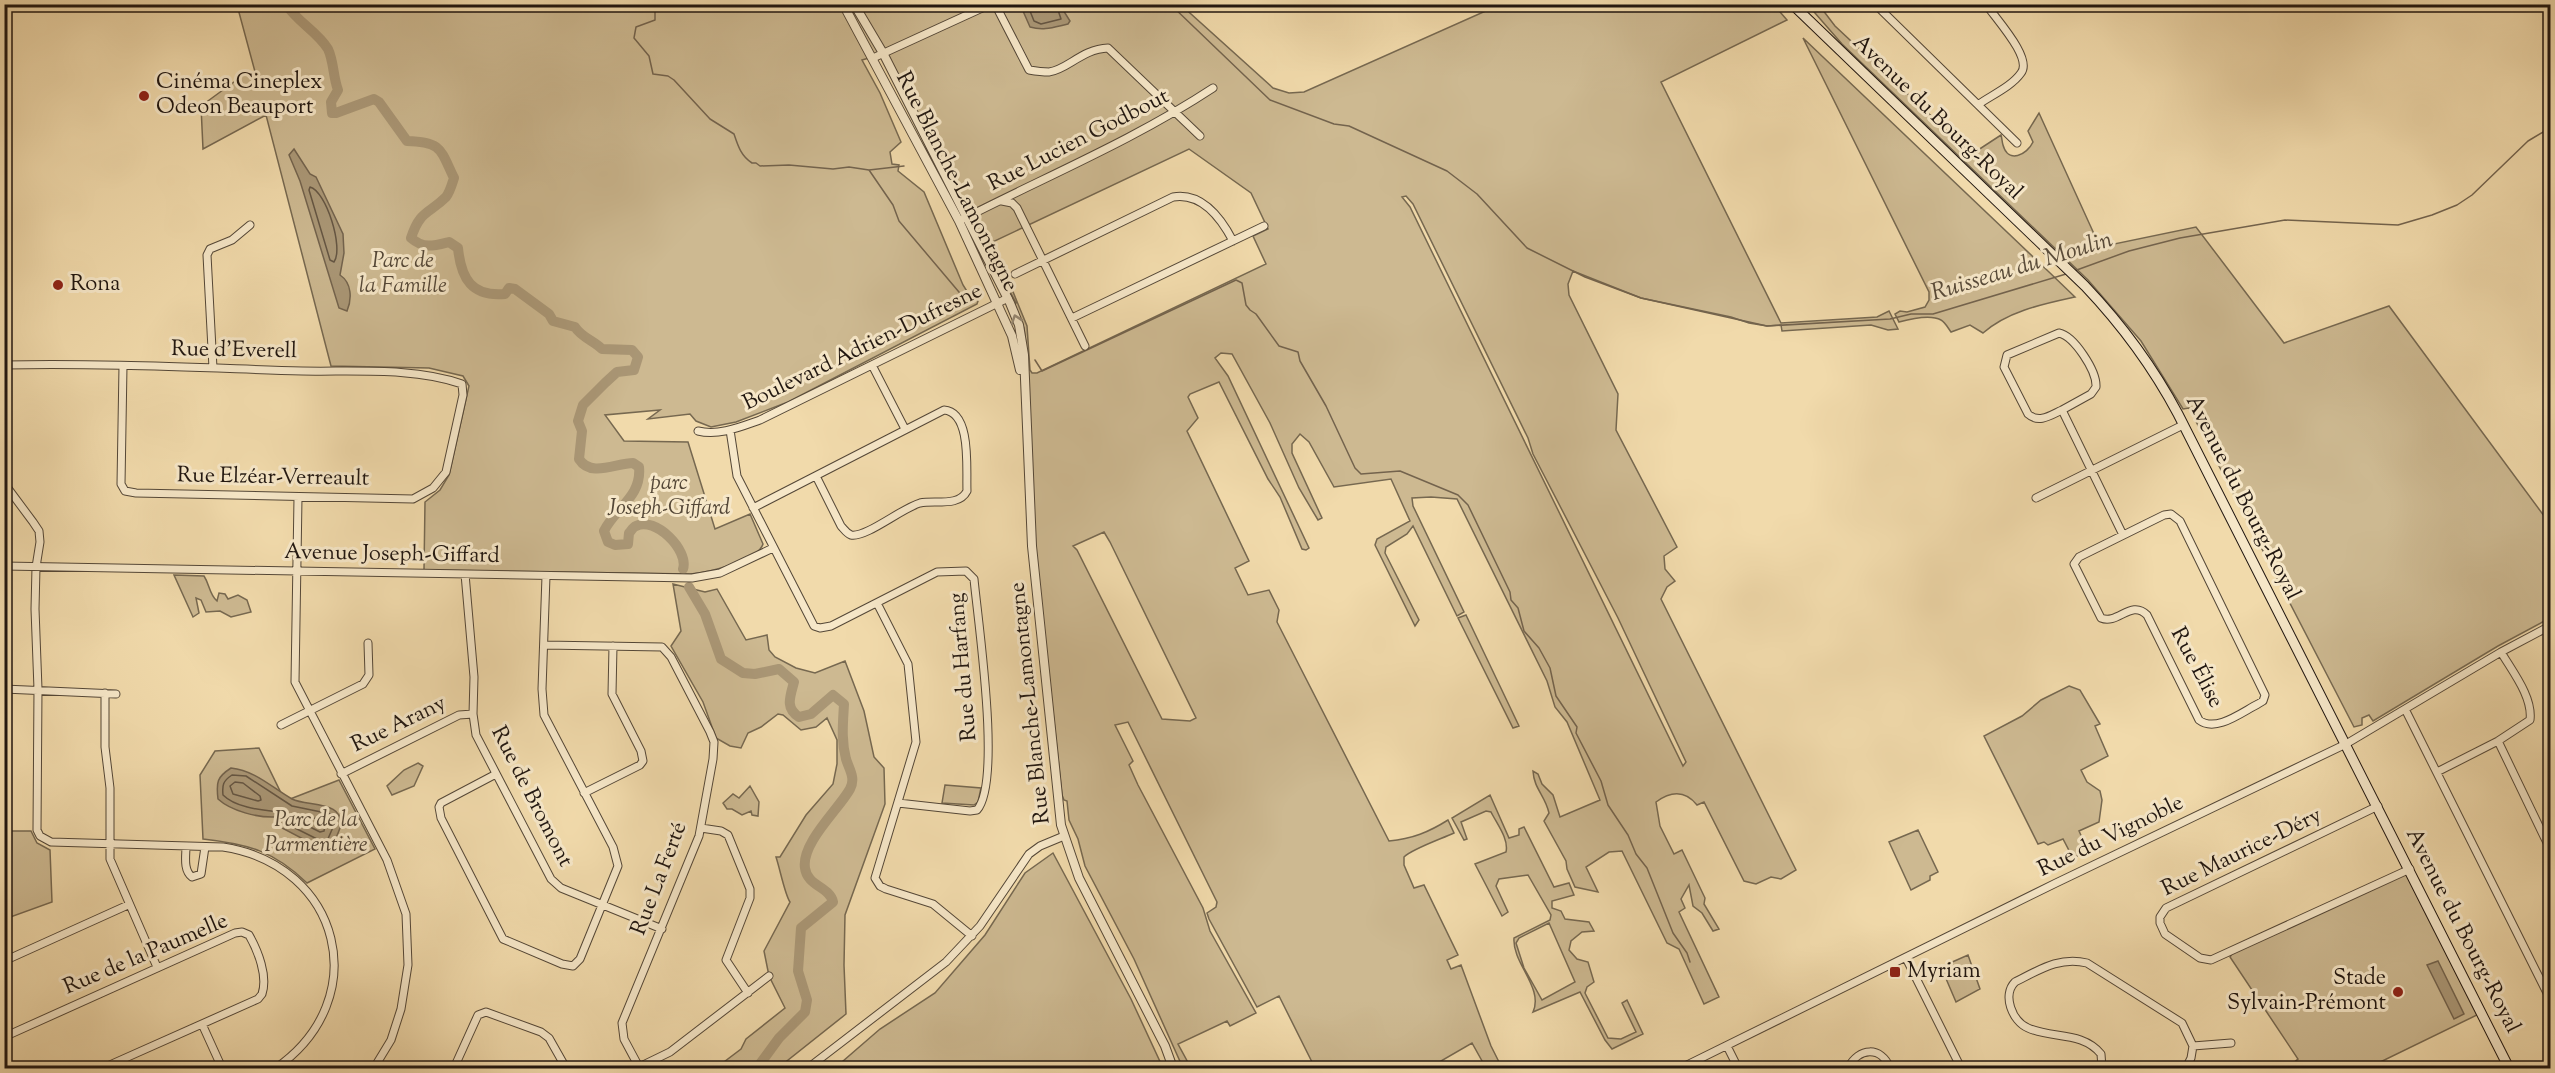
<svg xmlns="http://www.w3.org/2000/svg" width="2555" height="1073" viewBox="0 0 2555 1073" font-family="'Sorts Mill Goudy',serif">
  <rect width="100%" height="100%" fill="#f1daab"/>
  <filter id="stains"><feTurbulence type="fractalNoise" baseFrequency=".00333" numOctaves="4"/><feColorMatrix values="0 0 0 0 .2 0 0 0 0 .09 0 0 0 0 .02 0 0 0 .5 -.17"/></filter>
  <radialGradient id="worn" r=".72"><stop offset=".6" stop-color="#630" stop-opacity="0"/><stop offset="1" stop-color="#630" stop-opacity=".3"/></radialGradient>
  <path fill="#cdb991" stroke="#766850" stroke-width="1.5" fill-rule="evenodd" d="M237 5H1181L1273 88 1289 93 1304 92 1499 5H1774L1787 20 1661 82 1781 323 1877 317 1889 311 1898 329 1888 330 1871 325 1782 331 1781 325 1767 326 1749 323 1731 317 1641 298 1573 271 1568 284 1569 295 1618 394 1616 430 1677 547 1664 556 1665 569 1675 581 1667 587 1661 599 1796 870 1781 879 1771 877 1756 884 1744 881 1704 802 1697 805C1685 790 1671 791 1656 802L1660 826 1674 854 1682 850 1705 898 1704 904 1719 929 1713 931 1702 913 1693 906 1689 885 1681 899 1685 908 1679 912 1719 997 1704 1004 1679 949 1667 943 1622 851 1609 852 1586 867 1598 892 1575 887 1567 869 1566 861 1544 821 1549 813C1545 795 1534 789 1533 771L1538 774 1542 784 1553 795 1560 817 1600 800 1567 722 1555 707 1547 681 1457 499 1431 497 1412 498 1413 506 1464 612 1457 616 1413 526 1407 534 1386 547 1385 553 1419 620 1415 626 1375 545 1377 539 1410 521 1391 479 1334 487 1309 442 1300 434 1292 444V453L1322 518 1318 520 1299 488 1270 423 1232 354 1221 353 1215 358 1228 376 1309 548 1306 550 1302 549 1280 497 1268 479 1219 382 1190 394 1188 397 1198 418 1187 431 1249 561 1235 568 1248 595 1269 590 1279 610 1277 622 1389 841C1412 839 1429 832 1448 820L1454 833C1441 839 1412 849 1404 857V865L1414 888 1424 885 1458 955 1447 960 1451 969 1461 965 1491 1046 1502 1068H1486L1472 1043 1429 1068H1315L1279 996 1257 1007 1209 919 1207 913 1216 907 1217 902 1128 722 1115 725 1133 761 1129 765 1138 785 1203 908 1210 931 1256 1013 1230 1026 1227 1021 1178 1044 1191 1068H1183L1134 959 1085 866 1078 839 1069 820 1067 801 1064 800 1062 795 1035 546 1027 352 1024 328 1014 304 1016 303 1006 284 1009 282 1027 326 1030 370 1032 373H1037L1266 264 1253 236 1268 229 1251 193 1189 149 982 247 883 54 862 60 880 93 901 142 890 152 892 164 899 165 898 171 924 192 963 285 968 293 978 301 977 304 788 402 736 422 711 427 696 421 690 414 648 419 660 410 605 415 624 441 688 442 715 529 750 514 763 544C758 561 706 573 690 574L424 570 425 502 440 490 449 475 469 386 463 376 429 368 331 366 266 115 203 149 201 106 249 71 257 79ZM1406 196 1413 204 1528 438 1533 454 1618 618 1686 762 1683 766 1410 207 1402 197ZM1104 532 1110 542 1196 718 1190 721 1162 719 1077 550 1073 546Z
    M1808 5H1819L1835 26 1972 154 2001 135C2002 138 2002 142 2003 145 2008 164 2027 155 2033 142L2028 131 2039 113 2100 247 2196 227 2284 343 2389 306 2550 524V618L2498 646 2373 721 2369 715 2362 718V725L2354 727 2189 408 2183 409 2141 341 2088 280 1842 44Z
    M1803 38 2049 272 2075 297C2043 304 2008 311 1983 333L1970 325 1951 332C1948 328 1945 322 1941 320 1930 314 1910 319 1899 322L1895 314 1900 311 1907 312 1925 307 1929 300V292Z
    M174 575 204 576C210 585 209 594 217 601L219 593 225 594 228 599 238 595 247 600 251 612 231 617 220 611 206 612 201 600 196 598 199 613 193 617Z
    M673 584 705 592 717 589 746 640 767 635 769 650 775 657 796 668 815 673 845 661 864 711 874 757 884 768 885 804 845 915 844 965 846 1014 778 1068H716L741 1049 746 1039 785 1008 769 976 764 951 790 902C785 895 780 869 776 857H780L806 815 833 784 837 764V740L827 718 816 727 801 730 783 715 778 714 761 727 748 733 741 748 730 746 716 738 703 702 671 646 681 631Z
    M1466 615 1519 726 1513 728 1458 618Z
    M2069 686 2080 690 2100 724 2095 726 2108 756 2081 770 2087 782 2100 791 2102 800 2099 822 2079 831 2088 851 2073 858 2063 839 2048 845 2044 842 2038 844 1984 736 2022 716 2041 700Z
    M259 748 285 801 339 780 375 849 307 883C274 851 248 844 203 839L200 775 215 751Z
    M418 763 423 766 414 786 392 795 387 786 404 770Z
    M945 785 981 788 978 802 974 805 942 803Z
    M750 786 759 802 758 816 752 815 751 811 742 815 732 809H727L723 803 733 794 739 798Z
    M1490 795 1509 838 1519 835V829L1524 827 1554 887 1569 883 1574 895 1552 901V908L1561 911 1565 919 1589 922 1594 931 1582 932 1571 941 1569 950 1577 959 1588 962 1594 982 1587 987 1585 993 1608 1038 1621 1039 1636 1032 1622 1003 1627 1000 1643 1034 1612 1049 1605 1040 1580 992 1533 1012C1544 988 1512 963 1514 938L1550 920 1551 915 1528 875 1499 879 1496 886 1508 912 1502 916 1475 864 1506 852C1509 839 1497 824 1491 812L1486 811 1461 822 1467 839 1464 840 1452 818ZM1549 923 1575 982 1542 1000 1524 968 1516 943 1519 938Z
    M1918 830 1938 872 1930 876V880L1911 890 1889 842Z
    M5 831H31L37 843 50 850 52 902 5 919Z
    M1053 853 1131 999 1163 1068H835L880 1029 935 993 985 935 1025 873Z
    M2410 869 2481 1013 2368 1068H2287L2298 1059 2230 957 2233 952Z
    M1968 955 1980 989 1956 1002 1941 967Z"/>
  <path fill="#aa9776" stroke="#73634d" stroke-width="1.5" d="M1026 5H1060L1070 21 1068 24C1054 27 1044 31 1030 27L1023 11Z
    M294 149 310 174 316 177 343 234 344 253 340 275C352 283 352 299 347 311L339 308 300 181 289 155Z
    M231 768C256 771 271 787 292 799 308 807 346 800 340 828 337 838 332 845 324 850L282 828 276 817C258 818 231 811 218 799 216 782 217 777 231 768Z
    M2438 961 2464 1014 2454 1019 2427 965Z"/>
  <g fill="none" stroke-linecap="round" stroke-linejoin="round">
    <path stroke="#655643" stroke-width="1.5" d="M1031 4 1030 11 1034 21 1041 24 1061 19 1056 4
      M310 187C326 191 344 248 334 262L330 260 309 190Z
      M232 775 246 776 292 806 331 814 334 825 327 841 323 842 287 824 279 812C262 810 236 808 223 795 222 785 223 781 232 775Z
      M235 782 243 783 260 796 261 800 258 801 233 794 230 786Z
      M305 817 326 820 324 831 320 832 302 823 301 819Z"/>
    <path stroke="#73634d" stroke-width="1.5" d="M655 4V20L636 27 634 38 649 56 653 74 668 76 674 80 710 119 734 134C738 146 741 156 752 163H756L760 166 789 165 833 169 849 167 869 170 904 166
      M1170 4 1270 100 1334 124 1349 126 1447 171 1477 194 1527 248 1585 277 1641 298 1767 326 1890 319 1911 314H1933L2066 274
      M869 170 893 205 899 221 964 298
      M2074 271 2129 251 2180 238 2285 220 2398 225 2432 215 2457 205 2472 195 2528 141 2550 128
      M1035 360 1042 371 1236 280 1242 283 1246 305 1250 310 1256 314 1279 346 1298 352 1300 361 1326 406 1355 468 1361 474 1400 471 1458 495 1468 505 1510 592 1511 600 1518 608 1524 631 1539 648 1550 668 1556 696 1577 727 1576 733 1601 781 1608 805 1628 835 1636 854 1647 868 1673 933 1687 953 1690 962"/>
    <path stroke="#aa9776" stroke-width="10" d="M286 4C297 22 317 31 328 49 334 62 333 77 338 90L331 102 332 113H336L374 99 379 102 407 141C442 142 440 149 454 178 452 184 450 192 446 197 429 214 420 210 411 238 424 249 433 246 449 242L458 248C461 279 472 297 505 294L509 288 515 289 549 314 553 321 575 327C581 337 594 341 602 349L632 350 638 357 634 370 617 372 605 383 583 405 578 421 582 431 579 459C591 478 616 463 633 463L639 467C642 497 615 508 604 531L608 542 615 545 628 544 629 533C631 531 633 527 636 526 655 516 689 550 683 569
      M689 587 705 614 721 659 743 673 755 674 779 669 794 682C790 697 785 708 799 717L811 714 833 695 844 704C843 723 841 740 846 759 849 769 856 778 850 789 839 809 801 843 805 868 807 886 830 887 833 902L801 928 798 971 807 1000 805 1012 779 1038 757 1068"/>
    <g stroke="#544737" stroke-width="9">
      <path id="minor" d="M995 4 1029 70C1035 71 1043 72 1049 72 1067 70 1082 49 1108 48L1200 136
        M1875 4 2017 143
        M873 58 991 4
        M1979 104C1992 95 2012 86 2021 73 2033 58 1995 18 1986 4
        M1002 201 1012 203 1017 208 1085 346
        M963 219C1047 176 1134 140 1213 88
        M1015 274 1173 197C1202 192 1221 218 1233 241
        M1072 318 1264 226
        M4 365C104 363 203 368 302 371 353 372 414 367 462 384L463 395 446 472 433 488 413 499 136 493 125 491 121 484 123 366
        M872 365 905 429
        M213 368 207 255 210 249 232 240 250 225
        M2062 410C2051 415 2039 424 2028 414L2004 367 2007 355 2059 333C2074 336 2097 371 2096 387L2091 394 2062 410 2123 535
        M730 430 737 476 814 626 820 628 831 626 937 572 966 571 974 579C978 622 1002 782 977 810L970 811 898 803
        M698 431C719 436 740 427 760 420L1008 298
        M4 483 33 522 39 531 40 542 36 567 35 609 38 689 37 830 40 836 51 842 223 847C341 865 375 999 276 1068
        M298 498 295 682 387 860 406 914 408 965 401 1009 391 1040 374 1068
        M2036 498 2183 425
        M753 508 944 410C972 412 966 470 967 491 959 507 935 500 920 503 902 508 866 538 851 535 846 533 844 529 841 526L816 476
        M2171 514 2180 521 2265 695 2263 701 2258 704C2242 712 2216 733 2199 720L2147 615C2131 599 2118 625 2101 618L2074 564 2079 557 2164 515Z
        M4 566 692 578 720 573 773 548
        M465 574 474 677 473 714 476 735 551 879 561 888 662 929
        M877 603 908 664 916 742 875 878 880 886 886 889 933 904 972 936
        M544 645 662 647 671 657 710 732 714 742 713 759 699 836 622 1023 624 1039 639 1067
        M4 689 116 694
        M105 693V747L110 788V859L157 967
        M2406 711 2550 999
        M281 725 363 684 369 675 368 643
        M2498 741 2550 849
        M2437 772 2498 741 2530 720C2533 697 2512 671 2501 652
        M341 774 459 715 473 714
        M496 774 441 803 439 807 441 818 503 939 562 964 573 966 580 959 618 866 613 847 544 715 542 689 546 576
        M584 793 640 765 643 761 641 751 612 694 613 646
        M2378 806 2166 908 2160 917V923L2165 934 2200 958 2211 960 2410 869
        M701 828 721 831 728 835 750 889V898L726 960 748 993
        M186 846C186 856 183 870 192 877L201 874 205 847
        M1906 958 1961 1068
        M4 961 128 905
        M202 1024 222 1068
        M4 1037 235 933 242 932 249 935C258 951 268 976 262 994L258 999 103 1068
        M1727 1046 1738 1068
        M2193 1046 2231 1043
        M454 1068 478 1015 486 1012 541 1032 549 1038 566 1068
        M637 1068 670 1052 769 976
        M808 1068 946 962 980 926 1029 854 1040 846 1064 836
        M1681 1068 2056 883 2346 744 2501 652 2550 626
        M1848 1068C1859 1047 1881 1046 1890 1068
        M2102 1068 2101 1054C2082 1031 2052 1039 2028 1028 2012 1021 2002 995 2015 982 2039 970 2060 956 2087 963L2182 1023 2193 1046 2191 1058 2186 1068"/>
    </g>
    <g stroke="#544737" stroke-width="10">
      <path id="tertiary" d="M843 4 959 221 1012 336 1020 370
        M854 4 883 53 1010 303 1019 325 1024 355 1032 546 1061 825 1079 878 1165 1046 1173 1068"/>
    </g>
    <g stroke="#201610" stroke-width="11">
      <path id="secondary" d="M1792 4 2085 286C2122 325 2153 367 2178 414L2509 1068"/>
    </g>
    <use href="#minor" stroke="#f6e7c8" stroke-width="7"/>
    <use href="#tertiary" stroke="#f6e7c8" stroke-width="8"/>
    <use href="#secondary" stroke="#f6e7c8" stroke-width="9"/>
  </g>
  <defs><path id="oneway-chevron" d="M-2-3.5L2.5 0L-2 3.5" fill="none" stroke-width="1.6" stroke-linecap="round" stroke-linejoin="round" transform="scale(1.5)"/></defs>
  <use stroke="#968975" href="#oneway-chevron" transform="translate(1016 319) rotate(-109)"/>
  <g fill="#8f2418" stroke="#f6e7c8" stroke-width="2">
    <circle cx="144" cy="96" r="6"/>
    <circle cx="58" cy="285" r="6"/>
    <rect x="1889" y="966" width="12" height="12" rx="3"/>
    <circle cx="2398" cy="992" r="6"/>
  </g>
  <g text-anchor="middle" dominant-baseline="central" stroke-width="6" stroke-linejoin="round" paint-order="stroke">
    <g font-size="22" fill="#201610" stroke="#f6e7c8" text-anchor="start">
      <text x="156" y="83">Cinéma Cineplex<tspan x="156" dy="25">Odeon Beauport</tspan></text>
      <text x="70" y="285">Rona</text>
      <text x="1907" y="972">Myriam</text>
      <text x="2386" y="979" text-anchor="end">Stade<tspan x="2386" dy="25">Sylvain-Prémont</tspan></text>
    </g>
    <g font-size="22" fill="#201610" stroke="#f6e7c8">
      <text transform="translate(1937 118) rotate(44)">Avenue du Bourg-Royal</text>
      <text transform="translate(1079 141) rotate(-27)">Rue Lucien Godbout</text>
      <text transform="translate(956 182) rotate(63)">Rue Blanche-Lamontagne</text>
      <text transform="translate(863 348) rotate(-26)">Boulevard Adrien-Dufresne</text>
      <text transform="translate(234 351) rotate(1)">Rue d'Everell</text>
      <text transform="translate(273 478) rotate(1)">Rue Elzéar-Verreault</text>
      <text transform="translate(2242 498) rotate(63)">Avenue du Bourg-Royal</text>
      <text transform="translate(392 555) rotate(1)">Avenue Joseph-Giffard</text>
      <text transform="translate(964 667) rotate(-95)">Rue du Harfang</text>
      <text transform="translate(2196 668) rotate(62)">Rue Élise</text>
      <text transform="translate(1031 703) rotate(-96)">Rue Blanche-Lamontagne</text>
      <text transform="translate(399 725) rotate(-26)">Rue Arany</text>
      <text transform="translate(531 797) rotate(63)">Rue de Bromont</text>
      <text transform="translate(2111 837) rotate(-26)">Rue du Vignoble</text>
      <text transform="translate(2242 853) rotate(-26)">Rue Maurice-Déry</text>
      <text transform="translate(660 879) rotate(-69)">Rue La Ferté</text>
      <text transform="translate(2462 931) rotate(63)">Avenue du Bourg-Royal</text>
      <text transform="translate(146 955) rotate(-23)">Rue de la Paumelle</text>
    </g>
    <g font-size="22" font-style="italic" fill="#544737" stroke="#f6e7c8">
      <text x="403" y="262">Parc de<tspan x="403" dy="25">la Famille</tspan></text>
      <text x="669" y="484">parc<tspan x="669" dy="25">Joseph-Giffard</tspan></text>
      <text x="316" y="821">Parc de la<tspan x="316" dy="25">Parmentière</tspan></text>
    </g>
    <g font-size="24" font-style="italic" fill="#574a39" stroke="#f6e7c8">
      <text transform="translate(2022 267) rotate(-17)">Ruisseau du Moulin</text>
    </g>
  </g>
  <rect width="2555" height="1073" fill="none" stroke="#f1daab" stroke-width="24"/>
  <rect x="6" y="6" width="2543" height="1061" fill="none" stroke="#201610" stroke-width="3"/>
  <rect x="12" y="12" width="2531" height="1049" fill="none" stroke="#201610" stroke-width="1.5"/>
  <rect width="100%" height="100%" filter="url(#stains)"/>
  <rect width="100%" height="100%" fill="url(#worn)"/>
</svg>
